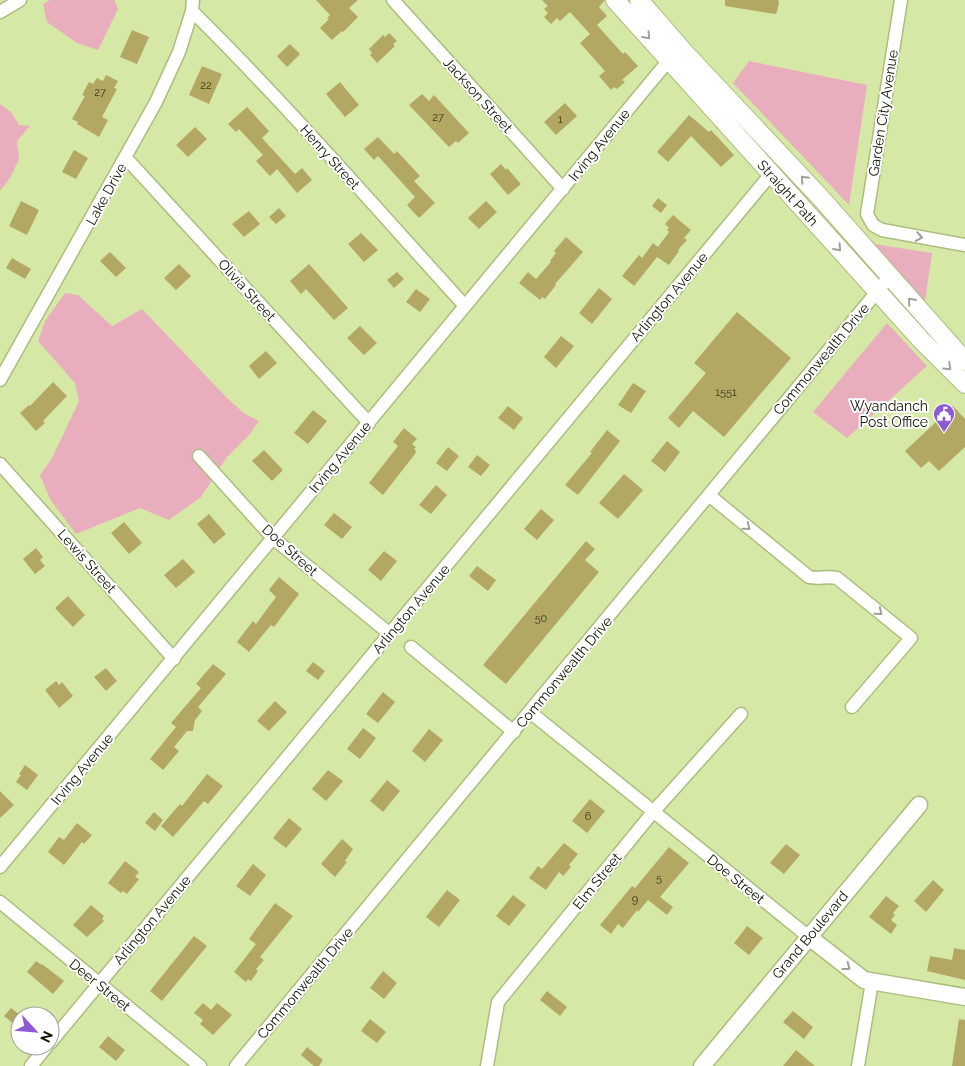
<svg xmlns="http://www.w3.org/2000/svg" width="965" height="1066" viewBox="0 0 965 1066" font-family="Raleway,sans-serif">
  <rect width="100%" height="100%" fill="#d6e8a5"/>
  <path fill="#e9aebe" d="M50 0H114L118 9 98 50 77 43 47 22 43 4Z
    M749 61 867 85 849 205 733 83Z
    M0 104 11 112 19 125 30 126 17 141 19 159 10 178 0 191Z
    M874 244 932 253 925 301Z
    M65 293 78 295 112 326 142 309 228 399 245 414 259 421 248 436 227 457 201 497 169 520 140 508 76 534 50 499 40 475 52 458 79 401 75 383 38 341 45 321Z
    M887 323 927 366 847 438 813 412Z"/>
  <path fill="#b2a864" d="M316 0H358L349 8 358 17 343 32 342 31 332 40 320 28 329 19 327 18 330 15Z
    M542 0H605L599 7 607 16 597 25 623 54 625 52 638 66 622 80 625 82 617 89 614 87 611 90 599 76 605 71 580 43 590 34 570 12 560 21 557 18 551 24 544 17 548 13 544 9 548 6Z
    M725 0H778L779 2 777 12 775 14 725 6Z
    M132 30 149 37 137 64 120 57Z
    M389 33 397 41 393 44 395 46 377 63 370 55 372 53 369 49 383 35 385 37Z
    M290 44 300 54 287 67 277 56Z
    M202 66 222 74 209 104 189 95Z
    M106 75 118 81 114 88 117 89 102 117 108 120 99 137 77 124 78 122 72 119 85 96 82 95 89 82 93 84 97 78 103 81Z
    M340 82 359 105 345 117 326 94Z
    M422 94 429 101 434 95 469 133 458 143 456 141 449 147 409 105Z
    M565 103 577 116 556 135 544 122Z
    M247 107 269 131 262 138 295 174 302 168 312 180 297 193 277 169 270 176 256 161 263 155 239 129 236 132 228 124Z
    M689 115 709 132 711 130 734 155 721 167 691 136 668 162 657 152Z
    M195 127 207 139 188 157 176 145Z
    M378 137 394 154 397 151 420 176 414 181 435 203 419 218 407 205 415 197 378 156 374 160 364 149Z
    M74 150 88 158 76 179 62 172Z
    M501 164 506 170 507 168 521 184 508 195 490 174Z
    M658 198 667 205 661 213 652 206Z
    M21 201 39 210 27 235 9 226Z
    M486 201 497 212 479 229 468 218Z
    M279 208 286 216 276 224 269 217Z
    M249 211 260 224 244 237 232 224Z
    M673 215 691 230 684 238 687 240 678 250 679 251 669 265 657 257 634 286 622 276 639 255 642 258 653 243 658 247 669 232 667 230 669 228 665 224Z
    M361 233 378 250 364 262 348 244Z
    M566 237 583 252 555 284 556 285 545 299 542 297 540 300 519 283 528 272 536 279 551 262 550 261 556 253 554 251Z
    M110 252 126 268 116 277 100 261Z
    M12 258 31 269 25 279 6 268Z
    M179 264 191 276 176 290 164 278Z
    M309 264 348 308 334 320 306 289 301 294 290 281Z
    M397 272 404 279 394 288 387 280Z
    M599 288 612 299 592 324 579 313Z
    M416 289 430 299 420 312 406 302Z
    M737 312 791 358 724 437 693 411 679 428 668 418 706 373 694 363Z
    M360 326 377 343 364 355 347 338Z
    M561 336 574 346 556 368 544 357Z
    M266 351 277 363 259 379 249 366Z
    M53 382 67 396 43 421 45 423 36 431 20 413 29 405 30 406Z
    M633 383 646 391 631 413 618 405Z
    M508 406 523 418 514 430 498 418Z
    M953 406 965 419V447L939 471 929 461 921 468 905 451Z
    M313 410 327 421 308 444 294 433Z
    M404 428 417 439 412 444 416 447 414 449 416 451 415 454 383 495 369 483 398 446 393 442Z
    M607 430 620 441 578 495 565 485 592 453 590 452Z
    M667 441 680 452 665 472 651 461Z
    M448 447 459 456 447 471 436 463Z
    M264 450 283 470 272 481 252 461Z
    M477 455 490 465 481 476 468 467Z
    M624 474 643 490 618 519 599 503Z
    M436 485 447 495 431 514 419 505Z
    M541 509 554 520 537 540 524 529Z
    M334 513 352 527 342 539 324 525Z
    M209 514 226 534 214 544 197 524Z
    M124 522 142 543 129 554 111 533Z
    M586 541 595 549 585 560 599 572 506 684 483 665Z
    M36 548 43 557 40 560 45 566 35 574 23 559Z
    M384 551 397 561 381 581 368 570Z
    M183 559 195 572 176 588 164 575Z
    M477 566 496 580 488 591 469 576Z
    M279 577 299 594 274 627 271 625 249 652 237 642 253 621 256 624 276 597 269 590Z
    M68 596 85 615 73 627 55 608Z
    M313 662 325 671 318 680 306 671Z
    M213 664 226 674 198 707 202 711 195 720 193 731H187L174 747 179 751 163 770 150 759 176 727 171 723 201 688 196 684Z
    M106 668 117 681 106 691 94 677Z
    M56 681 59 685 62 682 73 696 59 708 45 690Z
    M383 692 395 702 378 723 366 714Z
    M275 701 287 712 269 731 257 721Z
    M363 728 376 738 360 759 347 749Z
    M429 729 443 740 425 762 412 751Z
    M25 765 38 775 27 790 16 782 21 775 19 774Z
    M328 770 343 781 326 801 312 789Z
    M207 774 223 786 208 804 204 801 173 837 161 826 180 804 182 806Z
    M387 780 400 791 383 812 370 801Z
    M0 791 14 805 0 818Z
    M590 799 605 811 587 833 572 821Z
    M154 812 163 820 155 831 145 823Z
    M289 818 302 829 286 848 273 838Z
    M77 823 92 835 84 844 82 842 64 865 48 852 59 837 64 840Z
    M342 839 353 849 345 861 347 862 335 877 321 864Z
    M564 843 578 854 569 865 571 867 563 876 559 872 546 890 529 878 538 866 542 869Z
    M786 844 800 855 784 874 770 863Z
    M669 847 689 863 660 897 673 907 667 915 648 900 638 912 637 910 623 928 618 924 611 934 600 925 632 886 635 888Z
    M125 861 139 872 135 877 139 879 127 894 123 891 121 893 108 883Z
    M253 864 266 875 250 896 236 886Z
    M933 880 944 890 926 912 914 901Z
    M447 890 460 900 439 927 426 917Z
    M513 895 526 905 509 926 496 916Z
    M886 896 899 906 893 913 895 915 891 920 897 925 891 934 869 917Z
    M275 903 293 916 260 957 264 960 256 969 258 971 251 981 248 979 246 982 234 972 256 944 249 939Z
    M91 905 104 916 102 919 104 921 87 937 73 925Z
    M747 926 763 938 749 955 734 943Z
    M194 936 207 946 162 1001 150 991Z
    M954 948 965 950V980L927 971 930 956 952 960Z
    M36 961 42 965V964L64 981 53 994 27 972Z
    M383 971 397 983 384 999 370 988Z
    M547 991 567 1007 560 1016 540 1000Z
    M203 1003 211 1010 217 1003 232 1015 213 1035 200 1024 203 1020 194 1013Z
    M11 1008 20 1015V1029L4 1016Z
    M793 1011 813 1027 804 1039 783 1022Z
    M370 1019 386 1032 377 1043 361 1031Z
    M959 1019 965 1020V1066H952Z
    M108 1036 125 1050 116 1061 99 1047Z
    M307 1047 323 1060 319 1066H314L301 1055Z
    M796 1050 815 1066H783Z"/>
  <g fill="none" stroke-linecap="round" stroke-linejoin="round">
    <g stroke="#acbd7c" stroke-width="15">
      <path id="minor" d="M393 0 563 189
        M901 0 867 214 873 225 882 230 965 245
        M192 11C287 105 375 207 465 306
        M0 12 20 0
        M126 158 369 423
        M0 380 156 102 179 52 192 11 193 0
        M199 456 273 538 390 634
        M0 464 174 659
        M710 496 809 577C818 579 827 576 837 578L911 638 852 707
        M411 647 514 732
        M530 712 809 937
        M0 867 669 60 676 57
        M0 902 200 1066
        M50 1043 771 174
        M31 1066 47 1046
        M236 1066 890 276
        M487 1066 498 1002 653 812 741 714
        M858 1066 872 982"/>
    </g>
    <g stroke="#acbd7c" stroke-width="19">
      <path id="tertiary" d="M809 937 864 980 965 997
        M702 1066 919 805"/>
    </g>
    <g stroke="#acbd7c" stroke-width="20">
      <path id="secondary" d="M615 0 922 341 965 384
        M639 0 685 53 820 197 965 361"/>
    </g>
    <use href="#minor" stroke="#fff" stroke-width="12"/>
    <use href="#tertiary" stroke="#fff" stroke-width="16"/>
    <use href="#secondary" stroke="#fff" stroke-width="18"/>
  </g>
  <defs><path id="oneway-chevron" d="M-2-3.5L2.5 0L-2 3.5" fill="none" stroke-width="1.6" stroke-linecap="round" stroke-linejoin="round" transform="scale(1.25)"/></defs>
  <g stroke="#9fa199">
    <use href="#oneway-chevron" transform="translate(647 36) rotate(48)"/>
    <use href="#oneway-chevron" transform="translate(804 179) rotate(-133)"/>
    <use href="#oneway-chevron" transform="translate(919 237) rotate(10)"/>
    <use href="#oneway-chevron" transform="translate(838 248) rotate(48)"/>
    <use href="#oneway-chevron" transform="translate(911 301) rotate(-131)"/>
    <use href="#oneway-chevron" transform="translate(948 367) rotate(44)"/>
    <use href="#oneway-chevron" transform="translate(747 527) rotate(39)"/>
    <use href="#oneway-chevron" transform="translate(879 612) rotate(39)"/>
    <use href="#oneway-chevron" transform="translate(847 967) rotate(37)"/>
  </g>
  <defs>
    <g id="civic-pin" transform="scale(1.125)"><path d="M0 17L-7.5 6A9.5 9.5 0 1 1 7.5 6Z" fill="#8e5ad3" stroke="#fff"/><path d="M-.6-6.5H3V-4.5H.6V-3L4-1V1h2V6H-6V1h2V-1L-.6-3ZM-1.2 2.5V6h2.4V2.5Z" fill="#fff"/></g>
  </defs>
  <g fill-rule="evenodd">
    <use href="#civic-pin" x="944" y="414"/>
  </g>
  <g text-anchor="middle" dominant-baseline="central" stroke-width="4" stroke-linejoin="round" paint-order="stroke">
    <g font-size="11" fill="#373919">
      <text x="206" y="85">22</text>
      <text x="100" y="92">27</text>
      <text x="438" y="117">27</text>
      <text x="560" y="119">1</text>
      <text x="726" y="392">1551</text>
      <text x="541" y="618">50</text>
      <text x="588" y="816">6</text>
      <text x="659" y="878">5</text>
      <text x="635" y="899">9</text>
    </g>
    <g font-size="14" fill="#0e1400" stroke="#fff">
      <text transform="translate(478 95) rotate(48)">Jackson Street</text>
      <text transform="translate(883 113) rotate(-81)">Garden City Avenue</text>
      <text transform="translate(599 145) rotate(-51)">Irving Avenue</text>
      <text transform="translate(330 157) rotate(48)">Henry Street</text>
      <text transform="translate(788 193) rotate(48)">Straight Path</text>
      <text transform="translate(106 194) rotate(-61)">Lake Drive</text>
      <text transform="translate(247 290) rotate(48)">Olivia Street</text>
      <text transform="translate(669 297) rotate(-50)">Arlington Avenue</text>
      <text transform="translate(821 359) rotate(-50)">Commonwealth Drive</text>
      <text transform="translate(340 457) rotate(-50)">Irving Avenue</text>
      <text transform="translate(290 550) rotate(42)">Doe Street</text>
      <text transform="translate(87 561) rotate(48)">Lewis Street</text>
      <text transform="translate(411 609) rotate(-50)">Arlington Avenue</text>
      <text transform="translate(564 672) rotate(-50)">Commonwealth Drive</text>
      <text transform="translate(82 769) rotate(-50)">Irving Avenue</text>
      <text transform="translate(736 879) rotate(39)">Doe Street</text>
      <text transform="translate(597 881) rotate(-51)">Elm Street</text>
      <text transform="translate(152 920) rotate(-50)">Arlington Avenue</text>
      <text transform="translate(810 935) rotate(-50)">Grand Boulevard</text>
      <text transform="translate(305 983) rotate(-50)">Commonwealth Drive</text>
      <text transform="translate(100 985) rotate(39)">Deer Street</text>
    </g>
    <g font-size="14" fill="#0e1400" stroke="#fff" text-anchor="end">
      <text x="928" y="406">Wyandanch<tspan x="928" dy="16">Post Office</tspan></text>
    </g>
  </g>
  <g transform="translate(35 1031) rotate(116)"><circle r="24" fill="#ffffff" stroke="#9fa199"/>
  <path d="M0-4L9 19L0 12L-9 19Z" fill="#8e5ad3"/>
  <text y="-8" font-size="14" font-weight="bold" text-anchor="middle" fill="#0e1400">N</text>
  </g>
</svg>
